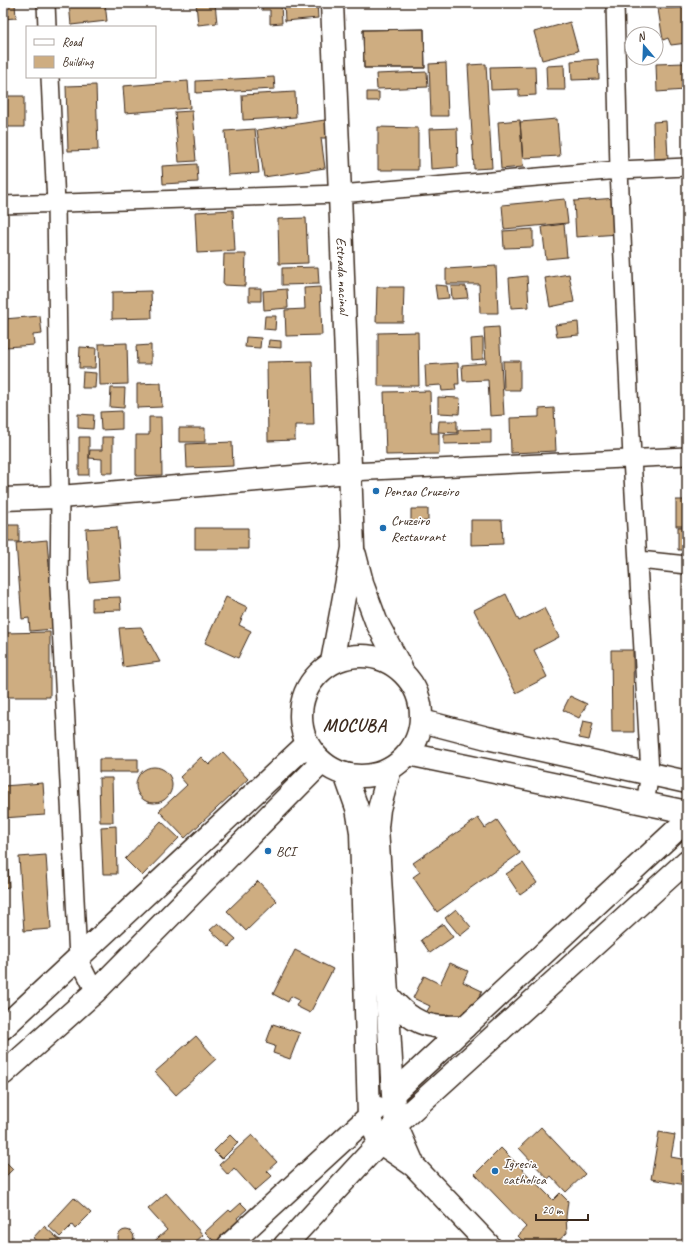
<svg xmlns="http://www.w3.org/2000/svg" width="690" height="1248" viewBox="0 0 690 1248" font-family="Caveat,sans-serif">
  <rect width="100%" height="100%" fill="#fff"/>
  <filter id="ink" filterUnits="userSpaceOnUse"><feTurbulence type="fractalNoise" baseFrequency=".025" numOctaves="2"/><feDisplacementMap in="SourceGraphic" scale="8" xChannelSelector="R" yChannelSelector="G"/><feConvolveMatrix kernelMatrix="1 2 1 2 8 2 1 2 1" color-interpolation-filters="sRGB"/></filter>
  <g filter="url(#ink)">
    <path fill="#cead81" stroke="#3b2a1e" d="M3 3H15L16 18 3 19Z
      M69 3H105L107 21 71 25Z
      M196 3H215L217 23 198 25Z
      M262 3H281L282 23 270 24V10H262Z
      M284 3H317L318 18 285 21Z
      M687 7V43L671 45 668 38 663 40 658 9Z
      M570 22 578 51 542 60 534 32Z
      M424 29 425 68H364L363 30Z
      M424 29 425 68H364L363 30Z
      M598 59 599 79 572 80 571 61Z
      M446 63 448 116H431L429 64Z
      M684 63 685 90 657 92 656 64Z
      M486 64 492 168 474 169 468 65Z
      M564 65 565 90H547L546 66Z
      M535 66 536 95 519 96V89L491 90 490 67Z
      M427 72 428 87 377 89 376 74Z
      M274 77 275 89 196 93V81Z
      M188 81 190 108 125 113 123 86Z
      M96 85 98 150 68 151 66 86Z
      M295 92 296 117 243 120 242 95Z
      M367 92H379V101H367Z
      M3 96H24V127H3Z
      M192 111 196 161 179 162 175 112Z
      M557 119 560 156 523 158 520 122Z
      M325 120 327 138H321L325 168 264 177 257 130Z
      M520 120 523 167 501 169 498 122Z
      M666 121 668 158 654 159 653 122Z
      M378 127 418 128V170H378Z
      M457 128 458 167 431 169 429 129Z
      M255 129 259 173 228 175 225 131Z
      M197 164 198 182 163 184 162 166Z
      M617 198 619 234 576 237 574 201Z
      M565 199 568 223 504 229 502 205Z
      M233 210 235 251 197 253 195 212Z
      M306 218 308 263 279 264 278 219Z
      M564 224 567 257 546 259 542 227Z
      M533 229V247L504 248 503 231Z
      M224 254H246L245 286 223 285Z
      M496 266 498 313H480L479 284H446V269Z
      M318 267 319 284 282 285V268Z
      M569 274 574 302 550 307 545 278Z
      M527 276 529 307 511 308 509 278Z
      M435 285 447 286 449 298 437 299Z
      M451 286H466L468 298 452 299Z
      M320 287 322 335 286 336 285 310 305 309 304 288Z
      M377 287H404L403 322H376Z
      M249 288H261V301H249Z
      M287 289 288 308 264 310 263 291Z
      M151 291 152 318 112 319V292Z
      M40 316 42 334 33 335 34 345 6 347 4 319Z
      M265 316H276L275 330 264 329Z
      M578 322 579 335 557 337 555 325Z
      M499 327 504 415 490 416 488 380 463 381 462 365 486 363 484 328Z
      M418 332 419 386H378V333Z
      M246 337 261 338 260 348 245 347Z
      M483 338V359L472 360 471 339Z
      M269 340 281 341V348L268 347Z
      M127 343 128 384 100 385 99 344Z
      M151 345V364H137L136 346Z
      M80 347 96 348 95 368H79Z
      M312 361 314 425H295V440L268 441 267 362Z
      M503 361H520V390H504Z
      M458 363 459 384H455L456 390 442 391 441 385 426 386 425 365Z
      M83 372 96 373 95 388H82Z
      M161 383 162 407 137 408V384Z
      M111 388H125L124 408 110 407Z
      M430 391 431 433H439V454L386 455 384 392Z
      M438 397 460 398 459 414 438 413Z
      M554 408 556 451 511 453 510 418 539 417V409Z
      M122 411V429L101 430 100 412Z
      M78 414 94 415 93 429 78 428Z
      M149 417H161L162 475 136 476V435H149Z
      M439 421H457V433L438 432Z
      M179 428H205V442H179Z
      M491 429V443L444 444V435L458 434V430Z
      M79 437H89V475H79Z
      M102 437H113V473H102V459L89 458 90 450H102Z
      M232 442 233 466 187 468 186 444Z
      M676 500H687V526H676Z
      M411 509H428V521L411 522Z
      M471 520H502L503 544 471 545Z
      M3 525H19V542H3Z
      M117 527 121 579 89 582 86 529Z
      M678 527H687V550H678Z
      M195 528H248V549H195Z
      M47 540 54 629 30 631 29 618 22 619 16 543Z
      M686 572H687V588H684Z
      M506 594 519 621 544 608 559 637 534 650 547 677 516 693 474 610Z
      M120 597 121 610 92 611V598Z
      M226 597 247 607 239 625 251 631 238 658 205 643Z
      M141 627 160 662 123 667 119 628Z
      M50 632V697H3V633Z
      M611 650H633L634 732H612Z
      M570 696 587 704 579 718 563 710Z
      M583 721 593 723 589 740 579 738Z
      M223 752 248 779 185 838 159 811 187 785 180 777 201 757 209 765Z
      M99 759H138V772H99Z
      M136 785a18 18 0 1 1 36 0a18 18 0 1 1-36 0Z
      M99 778H112L113 822H100Z
      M43 783 45 815 3 818V786Z
      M478 818 485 828 497 820 520 853 437 912 413 877 420 872 413 863Z
      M161 821 179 838 142 876 125 859Z
      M116 826 117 874H103L101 827Z
      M3 847H7L9 887 3 888Z
      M46 855 51 929 24 931 19 857Z
      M523 863 537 883 520 895 506 874Z
      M258 881 277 901 246 931 227 911Z
      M456 909 471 927 460 936 445 918Z
      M218 923 236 939 229 947 210 930Z
      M443 924 453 937 430 953 421 940Z
      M295 950 333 969 310 1013 296 1006 299 1000 291 996 288 1002 273 994Z
      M450 963 468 971 463 982 482 991 467 1023 447 1014 443 1023 425 1015 430 1006 413 998 424 976 440 984Z
      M273 1024 300 1033 290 1059 273 1053 275 1046 266 1043Z
      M196 1036 216 1059 176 1095 155 1072Z
      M541 1127 585 1174 566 1192 551 1176 548 1179 519 1148Z
      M659 1132 675 1135 671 1157 687 1160 686 1185 651 1179Z
      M230 1135 238 1143 222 1159 214 1151Z
      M252 1135 277 1162 267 1171 272 1176 255 1191 234 1168 228 1175 219 1165Z
      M501 1148 553 1200 560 1193 568 1201 566 1217 567 1233 558 1241 526 1244 518 1236 526 1227 475 1174Z
      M3 1159 13 1169 3 1179Z
      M166 1193 203 1235 192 1245H150L167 1230 148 1209Z
      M74 1198 91 1213 75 1229 72 1225 60 1237 48 1226Z
      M241 1203 247 1209 237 1218 240 1222 217 1244 205 1232 229 1210 231 1212Z
      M44 1226 65 1245H41L33 1238Z
      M118 1238a8 8 0 1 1 16 0a8 8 0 1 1-16 0Z"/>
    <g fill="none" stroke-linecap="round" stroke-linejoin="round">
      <g stroke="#3b2a1e" stroke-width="20">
        <path id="street" d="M46 3 47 27
          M615 3 619 170 632 458 650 773 645 804
          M50 77 56 204 60 497 59 586 78 958 95 992
          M3 205 340 194 619 170 687 167
          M350 472 687 456
          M639 560 687 565"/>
      </g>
      <g stroke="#3b2a1e" stroke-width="25">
        <path id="secondary" d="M3 499 60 497 350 472
          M422 721 487 738 687 782
          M408 754 687 812
          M3 1028 307 744
          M3 1074 95 992 322 762
          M393 1094 687 820
          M379 1142 414 1166 489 1245
          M414 1166 396 1125 687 861"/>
      </g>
      <g stroke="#3b2a1e" stroke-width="25">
        <g id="highway">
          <path id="s1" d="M332 3 340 194 353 548 332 662"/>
          <path d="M355 555 363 586 376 621 401 668"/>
          <circle cx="361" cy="716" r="60"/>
          <path d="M345 774 357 808 361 832 369 1117 379 1142"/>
          <path d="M387 994C400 1009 413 1023 434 1026 444 1028 455 1026 465 1027"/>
          <path d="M229 1245 378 1108"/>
          <path d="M285 1245 396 1125 393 1094 377 827 379 809 390 769"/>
        </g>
      </g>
      <use href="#street" stroke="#fff" stroke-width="17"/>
      <use href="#secondary" stroke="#fff" stroke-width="22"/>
      <use href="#highway" stroke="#fff" stroke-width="22"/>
    </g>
  </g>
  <g fill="#1f6fb2" stroke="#fff" stroke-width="1.5">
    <circle cx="376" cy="491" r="4"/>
    <circle cx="383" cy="528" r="4"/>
    <circle cx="268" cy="851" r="4"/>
    <circle cx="495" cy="1171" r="4"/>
  </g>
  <g text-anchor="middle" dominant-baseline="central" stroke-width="3" stroke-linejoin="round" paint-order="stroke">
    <g font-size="14" fill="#3b2a1e" stroke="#fff">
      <text stroke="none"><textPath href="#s1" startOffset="273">Estrada nacinal</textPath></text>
    </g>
    <g font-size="14" fill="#3b2a1e" stroke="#fff" text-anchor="start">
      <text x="384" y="491">Pensao Cruzeiro</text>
      <text x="391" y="520">Cruzeiro<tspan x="391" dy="16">Restaurant</tspan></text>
      <text x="276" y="851">BCI</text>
      <text x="503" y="1163">Igresia<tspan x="503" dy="16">catholica</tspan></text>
    </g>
    <g font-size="18" font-weight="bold" letter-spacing="1" fill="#3b2a1e" stroke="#fff">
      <text x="355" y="725">MOCUBA</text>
    </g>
  </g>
  <rect width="690" height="1248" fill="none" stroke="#fff" stroke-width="16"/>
  <rect x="8" y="8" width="674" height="1232" fill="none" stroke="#3b2a1e" stroke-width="1.5" filter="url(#ink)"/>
  <rect x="26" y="26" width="130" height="52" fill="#ffffff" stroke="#b1aaa5"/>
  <rect x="34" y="39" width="20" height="6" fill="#ffffff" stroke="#b1aaa5"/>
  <text x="62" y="46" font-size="12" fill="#3b2a1e">Road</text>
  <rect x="34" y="56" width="20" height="12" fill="#cead81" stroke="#b1aaa5"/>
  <text x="62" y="66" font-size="12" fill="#3b2a1e">Building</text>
  <g transform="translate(644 46) rotate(341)"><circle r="19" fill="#ffffff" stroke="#b1aaa5"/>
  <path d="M0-3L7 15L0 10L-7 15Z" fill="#1f6fb2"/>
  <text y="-6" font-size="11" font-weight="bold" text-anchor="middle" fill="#3b2a1e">N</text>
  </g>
  <path d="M536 1214v6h52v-6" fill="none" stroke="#3b2a1e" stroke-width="2"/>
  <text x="542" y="1214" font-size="12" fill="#3b2a1e" stroke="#ffffff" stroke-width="3" paint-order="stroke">20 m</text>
</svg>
